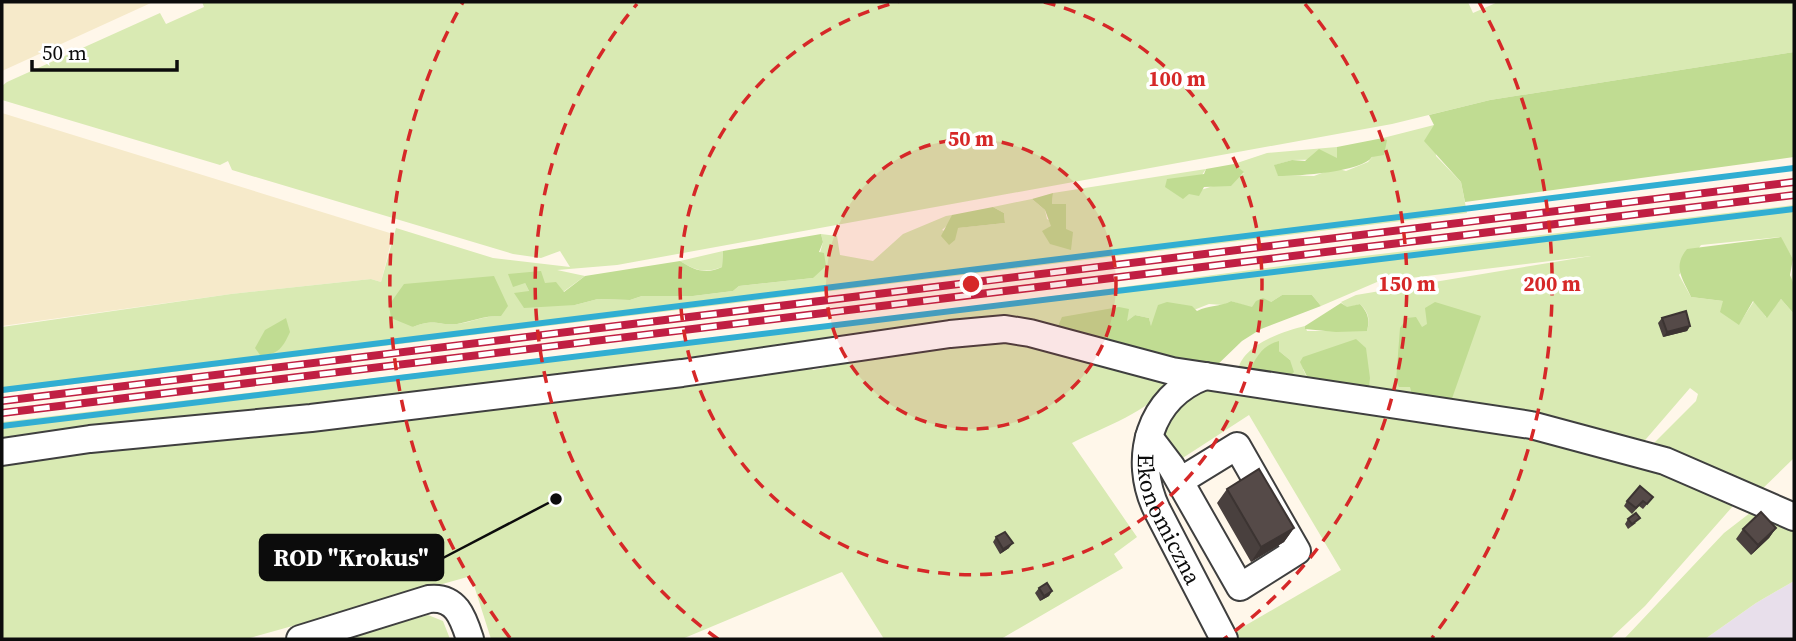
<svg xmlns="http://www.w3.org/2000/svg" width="1796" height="641" viewBox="0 0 1796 641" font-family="'Source Serif 4',serif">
  <rect width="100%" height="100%" fill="#fff7ea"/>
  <path fill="#e8dfeb" d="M1794 581V639H1705L1756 603Z"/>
  <path fill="#f6eaca" d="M2 2H153L2 71Z
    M2 113 393 234 381 282 371 279 231 294 2 326Z"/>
  <path fill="#d9eab3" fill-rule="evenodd" d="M202 2H1468L1473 13 1498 2H1794V52L1490 100 1392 124 617 265 557 270 585 276 563 292 545 283H525L529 291 575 305 598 299 630 300 642 296H693L733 291 739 286 813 278 823 242 821 234 837 236 840 255 873 261 903 234 946 216 952 215 951 222 942 230 954 235 957 228 1005 223 1004 213 993 207 1032 199 1045 210 1047 219 1066 229 1065 204H1052L1053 193 1206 169 1189 194 1237 178 1244 173 1234 164 1267 153 1337 147 1338 159 1292 160 1275 165 1278 175 1314 176 1335 168 1346 171 1368 162 1386 141 1383 138 1434 125 1436 156 1461 182 1467 213 2 393V327L231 294 371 279 381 282 396 228 493 258 570 267 560 251 541 258 513 254 232 170 228 161 220 165 2 100V86L7 82 160 13 166 24 204 7ZM398 296 500 316C482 316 473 322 457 324 437 326 436 318 413 327L389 305Z
    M1794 205V285L1791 282 1793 259 1780 237 1701 245 1679 275 1691 297 1723 301 1739 324 1754 301 1766 317 1781 299 1794 314V458L1755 496 1422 407 1303 369 1309 382 1265 381 1290 360 1279 351 1250 370H1238C1243 345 1283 331 1305 326L1307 331H1367C1370 319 1369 313 1360 304L1347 308 1341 302 1356 295 1591 256 1377 282 1321 306 1312 295H1282L1271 302 1252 308 1231 301 1223 305 1209 304 1151 327 1149 318 1135 315 1126 322 1063 338 1034 327 716 364 714 354 690 357 691 366 2 448V422L911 315 1296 264ZM1690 388 1698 394 1696 401 1648 449 1640 446Z
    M723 251 722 267C705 274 694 270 680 261Z
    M1004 336 1169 382C1151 412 1103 427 1072 443L1137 537 1114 554 1123 568 1001 639H884L842 572 682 639H491L471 576 246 639H2V462L807 363 813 370 823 368 828 360Z
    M1193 386 1558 437 1740 498 1645 606 1610 639H1239L1235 632 1241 628 1341 570 1249 415 1175 463 1155 433Z
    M1759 506 1794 522V581L1756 603 1705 639H1624L1724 533Z
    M428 615 443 621 450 639H341Z"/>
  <path fill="#c0dc92" d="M1794 52V157L1465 202 1461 182 1424 141 1434 125 1429 115 1490 100Z
    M1383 138 1387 140 1384 155 1372 157C1362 172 1299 176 1278 176L1274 165 1292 160 1305 161 1319 149 1337 158V147Z
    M1234 164 1244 172 1231 186 1204 187 1199 196 1189 194 1183 199 1165 187 1167 179 1204 174 1206 169Z
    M1053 193 1052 204H1066V229L1073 232 1071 250 1050 244 1042 231 1051 226 1045 210 1032 199Z
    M993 207 1004 213 1005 223 958 228 955 240 949 245 941 236 952 215Z
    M821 234 823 242 819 252 824 253 826 266 813 278 739 286 733 291 693 296H642L630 300 598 299 575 305 524 308 514 293 529 291 525 283 513 287 508 274 541 271 545 283 556 282 564 292 585 276 680 261C694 270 706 275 722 267L723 251Z
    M1781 237 1793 259 1790 275 1794 285V314L1781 299 1767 318 1753 301 1739 325 1720 312 1723 301 1691 297C1683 279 1672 267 1687 249Z
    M494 276 508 306 501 316C482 316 473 321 457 324 437 326 436 318 413 327L391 318 389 305 404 284Z
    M1282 295H1312L1321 306 1261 329 1242 341 1213 369 1063 338 1058 326 1062 317 1119 307 1129 309 1127 321 1135 315 1149 318 1151 326 1158 305 1167 302 1192 306 1197 311C1209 305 1220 307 1231 301L1252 307 1256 301 1263 298 1271 302Z
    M1435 302 1481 316 1449 407 1414 402 1410 387H1399L1396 381 1400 328 1407 318 1416 317 1422 327 1427 324 1425 308Z
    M1341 303 1347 307 1360 304C1368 313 1370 319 1367 331L1336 332 1305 329V326Z
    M286 318 290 332C283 347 279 355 260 355L255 348 265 330Z
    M1356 339 1366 348 1370 378 1368 394 1310 383 1300 362 1303 357Z
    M1279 341V351L1290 360 1294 372 1284 383 1250 370C1256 357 1263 345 1279 341Z"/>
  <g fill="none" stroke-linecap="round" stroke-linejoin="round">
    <path stroke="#31aed2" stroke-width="6" d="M2 390 1794 168
      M2 426 1794 209"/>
    <g stroke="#3f3f3f" stroke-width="30">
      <g id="minor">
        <path id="s1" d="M1205 376C1149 397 1132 459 1157 510L1224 639"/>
        <path d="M1149 437 1171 466 1240 587 1297 551 1237 446 1180 481"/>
        <path d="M2 452 90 439 311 418 682 373 950 334 1005 329 1030 333 1172 371 1531 425 1665 461 1794 517"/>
        <path d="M300 639 429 599C456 596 463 617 470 639"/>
      </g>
    </g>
    <use href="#minor" stroke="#fff" stroke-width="26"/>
    <g stroke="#c01f43" stroke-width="8">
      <path id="rail" d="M2 401 1794 182
        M2 413 1794 195"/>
    </g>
    <use href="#rail" stroke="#fff" stroke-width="5" stroke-dasharray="16" stroke-linecap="butt"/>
  </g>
  <path fill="#49403e" d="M1662 318 1690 326 1687 331 1663 337 1658 323Z
    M1227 489 1294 528 1284 542 1251 562 1217 503Z
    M1653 497 1643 509 1639 506 1632 514 1624 506 1627 501Z
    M1628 519 1636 523 1628 529 1625 524Z
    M1776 528 1769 538 1751 555 1736 539 1743 529Z
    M996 537 1009 548 1000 554 993 542Z
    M1039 588 1052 591 1049 596 1040 601 1035 593Z"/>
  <path fill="#3c3432" d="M1690 326 1687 331 1663 337 1667 332Z
    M1294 528 1284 542 1251 562 1261 547Z
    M1776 528 1769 538 1751 555 1758 545Z
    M1013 543 1009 548 1000 554 1003 549Z
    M1052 591 1049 596 1040 601 1044 596Z"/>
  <path fill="#554a48" stroke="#3c3432" stroke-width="2" d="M1686 311 1690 326 1667 332 1662 318Z
    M1259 469 1294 528 1261 547 1227 489Z
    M1640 486 1653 497 1647 504 1643 501 1636 508 1627 501Z
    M1761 512 1776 528 1758 545 1743 529Z
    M1636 513 1640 518 1632 524 1628 519Z
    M1005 532 1013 543 1003 549 996 537Z
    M1047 583 1052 591 1044 596 1039 588Z"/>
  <circle cx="971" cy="284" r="145" fill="#d62828" fill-opacity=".12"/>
  <g fill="none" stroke="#d62828" stroke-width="3.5" stroke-dasharray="12 9">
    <circle cx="971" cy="284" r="145"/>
    <path d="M1044 2A291 291 0 1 1 898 2"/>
    <path d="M718 639A436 436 0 0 1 637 4M1305 4A436 436 0 0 1 1224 639"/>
    <path d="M510 638A581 581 0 0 1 463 2M1479 2A581 581 0 0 1 1432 638"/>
  </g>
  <g text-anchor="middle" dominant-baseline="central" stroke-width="7" stroke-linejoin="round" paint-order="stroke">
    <g font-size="23" fill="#0c0c0c" stroke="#fff">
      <text stroke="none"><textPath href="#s1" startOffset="173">Ekonomiczna</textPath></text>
    </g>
  </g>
  <circle cx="971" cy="284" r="10" fill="#d62828" stroke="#fff" stroke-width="3.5"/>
  <g font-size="21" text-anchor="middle" font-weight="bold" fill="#d62828" stroke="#fff" stroke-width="7" stroke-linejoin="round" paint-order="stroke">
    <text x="1177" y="86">100 m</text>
    <text x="971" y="146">50 m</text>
    <text x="1407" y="291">150 m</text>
    <text x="1552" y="291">200 m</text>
  </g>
  <path fill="none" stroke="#0c0c0c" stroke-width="2.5" d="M556 499L443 558"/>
  <circle fill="#0c0c0c" stroke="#fff" stroke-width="2.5" cx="556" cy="499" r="7"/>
  <rect fill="#0c0c0c" stroke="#0c0c0c" stroke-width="2.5" x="260" y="535" width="183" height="45" rx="7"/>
  <g font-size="24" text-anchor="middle" font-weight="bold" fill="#fff">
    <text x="351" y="566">ROD "Krokus"</text>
  </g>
  <rect width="1796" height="641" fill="none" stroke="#0c0c0c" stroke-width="7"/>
  <path d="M32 60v10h145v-10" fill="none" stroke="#0c0c0c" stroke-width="3.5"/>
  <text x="42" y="60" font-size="21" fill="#0c0c0c" stroke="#ffffff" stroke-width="5" paint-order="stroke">50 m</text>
</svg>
